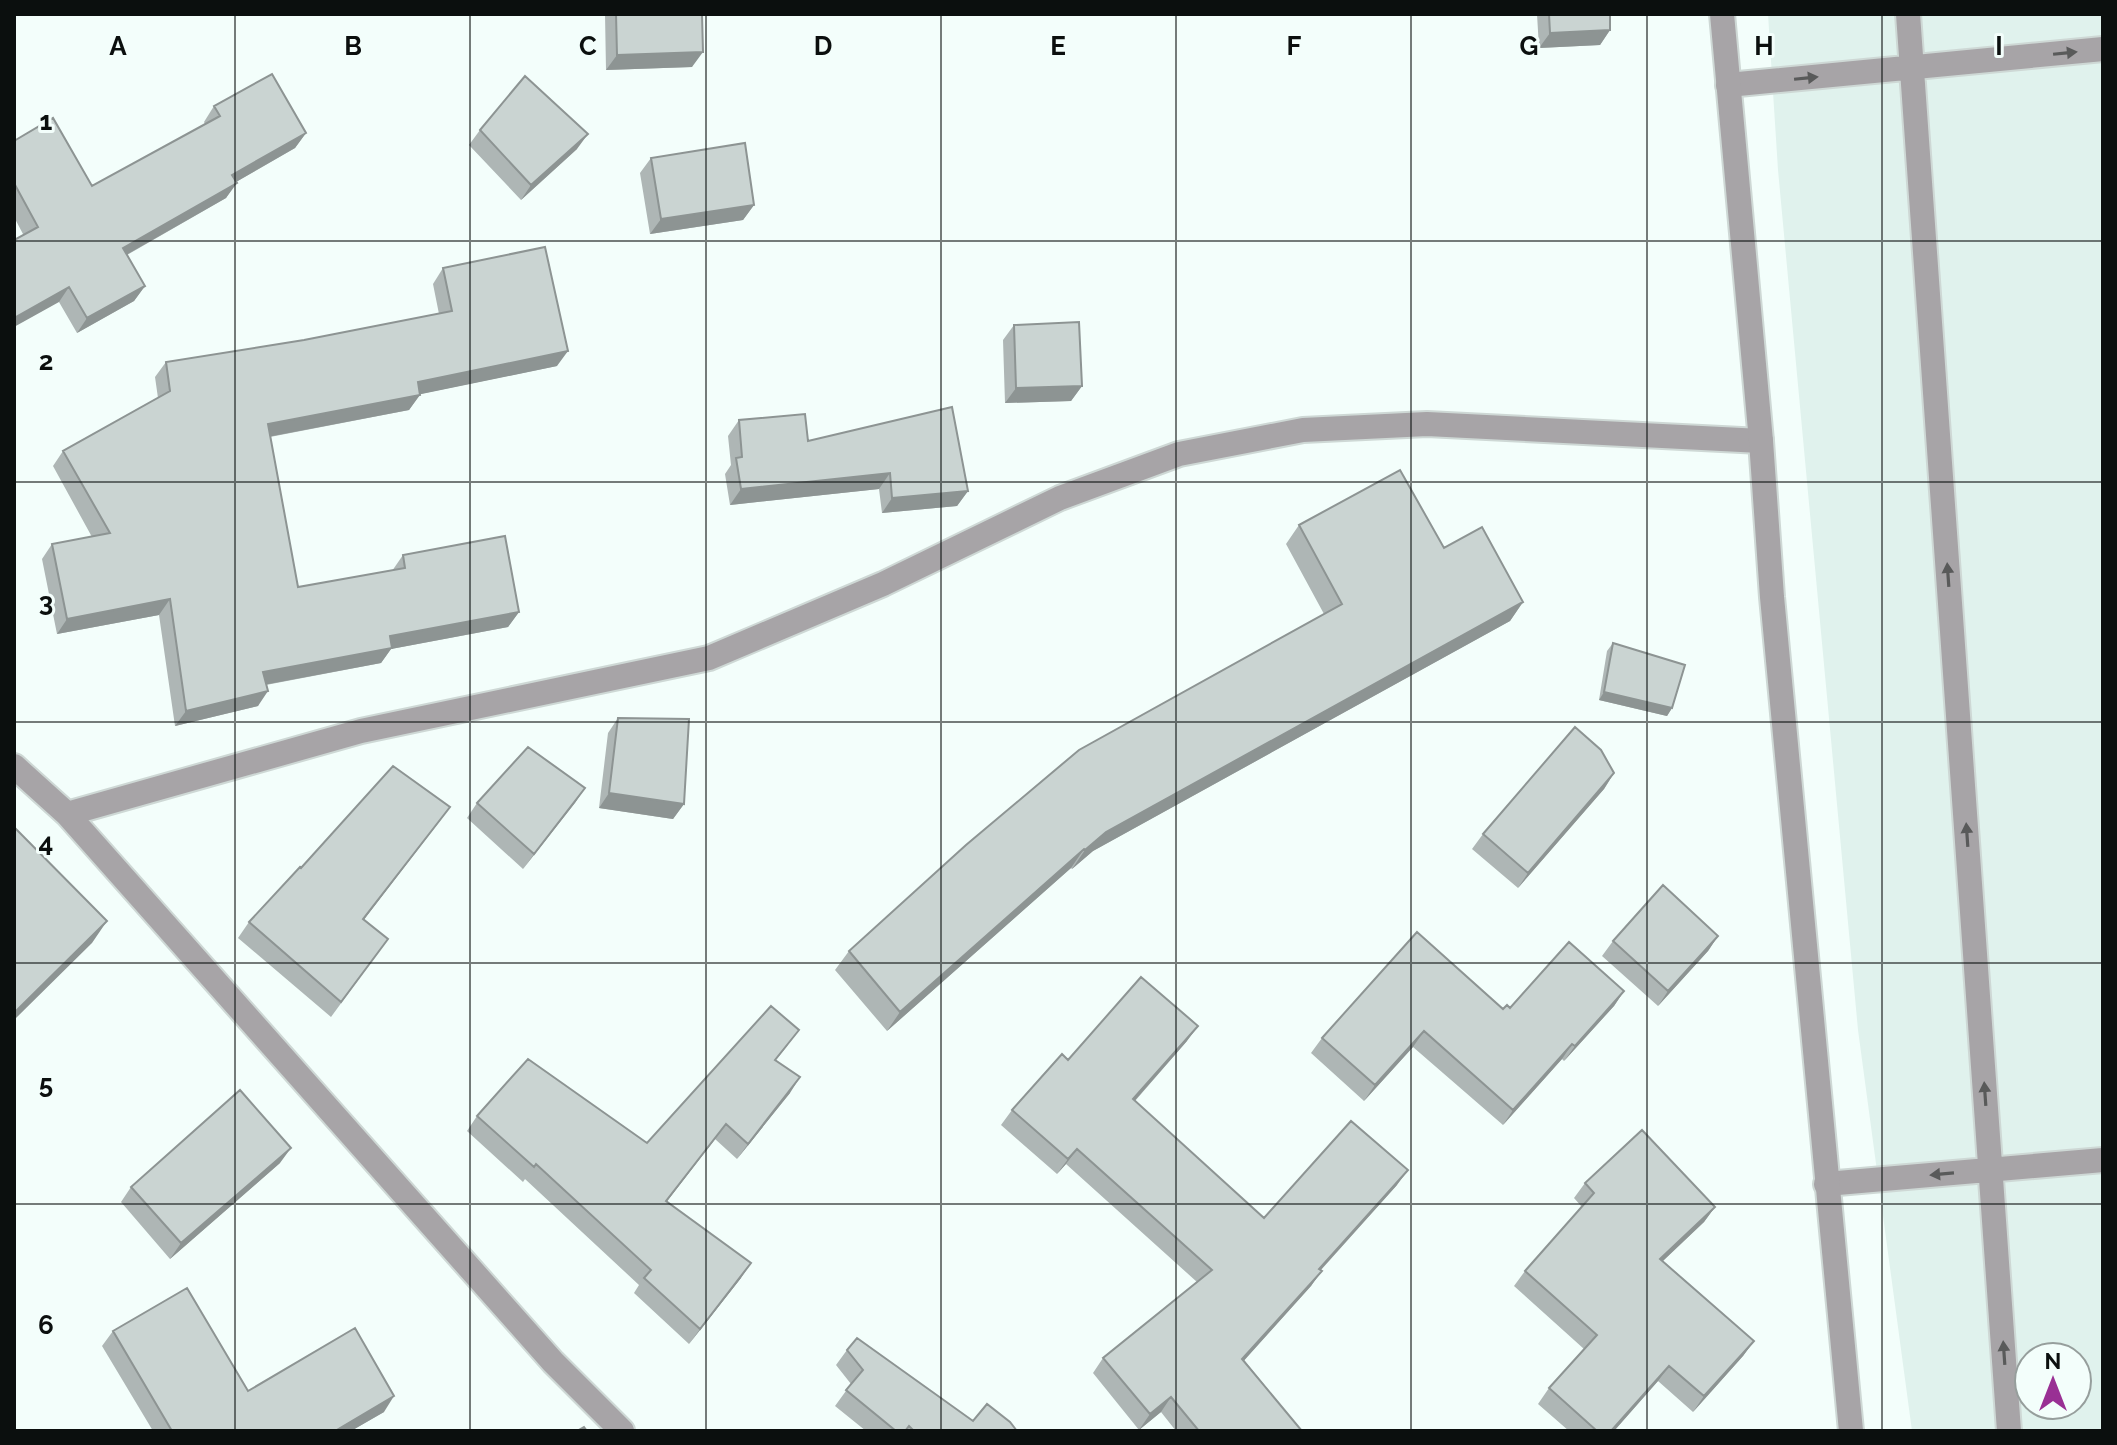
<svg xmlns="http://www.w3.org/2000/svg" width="2117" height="1445" viewBox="0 0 2117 1445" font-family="Raleway,sans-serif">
  <rect width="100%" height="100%" fill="#f3fefb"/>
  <path fill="#e0f2ed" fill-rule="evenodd" d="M1768 14H2103V1431H1912L1858 1030 1778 170ZM2029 1357H2077V1405H2029Z"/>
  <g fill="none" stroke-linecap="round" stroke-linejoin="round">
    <g stroke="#ced8d5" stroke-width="28">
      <path id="service" d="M1908 14 2009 1431
        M1728 85 2103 49
        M1826 1184 2103 1160"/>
    </g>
    <g stroke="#ced8d5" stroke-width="28">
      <path id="minor" d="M14 766 67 814 553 1362 622 1431
        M67 814 361 731 709 658 883 584 1060 498 1179 454 1303 430 1427 424 1761 441"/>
    </g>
    <g stroke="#ced8d5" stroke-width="28">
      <path id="tertiary" d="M1722 14 1761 441 1772 597 1851 1431"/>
    </g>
    <use href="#service" stroke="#a7a4a7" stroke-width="24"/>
    <use href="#minor" stroke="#a7a4a7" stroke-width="24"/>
    <use href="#tertiary" stroke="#a7a4a7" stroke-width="24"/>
  </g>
  <path fill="#aeb6b5" d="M605 14H702L692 67 606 70Z
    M1537 14H1610V30L1600 45 1539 48Z
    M214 106 306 133 295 148 236 182 226 198 127 255 145 286 134 301 77 333 59 302 14 217V141L92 186 205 124 204 122Z
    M480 130 577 149 521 200 469 145Z
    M651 158 754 205 743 220 650 234 640 173Z
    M443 268 557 366 420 394 409 410 270 437 298 587 392 571 403 555 519 612 508 627 391 649 381 663 266 685 258 706 175 726 159 615 57 634 42 559 52 544 92 537 53 466 63 451 158 398 155 377 166 362 304 340 439 314 433 284Z
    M1014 325 1082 386 1071 401 1005 403 1003 340Z
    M739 420 808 441 968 491 957 506 882 513 879 489 730 505 725 474 731 465 728 436Z
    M1299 525 1444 548 1523 602 1510 621 1093 851 1072 869 1071 868 887 1031 835 970 849 951 1324 614 1286 544Z
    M1613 643 1672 708 1667 716 1599 700 1607 651Z
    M618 718 684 804 673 819 599 808 608 733Z
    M1614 773 1604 789 1518 888 1472 849 1483 834Z
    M585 788 523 869 467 818 477 803Z
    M450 807 364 919 388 939 331 1017 238 938 249 922 301 868Z
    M1718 936 1708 951 1658 1006 1602 956 1613 941Z
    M1624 991 1614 1006 1564 1061 1562 1059 1503 1125 1413 1047 1364 1101 1311 1053 1322 1038 1510 1008Z
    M1187 1041 1135 1101 1264 1218 1397 1185 1321 1270 1311 1286 1244 1360 1302 1431H1176L1161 1412 1139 1430 1093 1373 1103 1358 1197 1282 1066 1164 1057 1174 1001 1125 1012 1110 1068 1060Z
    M788 1045 776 1060 790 1093 737 1159 715 1139 666 1202 741 1278 689 1344 634 1293 639 1285 525 1179 523 1182 467 1131 477 1116 647 1143Z
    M280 1163 170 1259 121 1202 131 1187Z
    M1585 1183 1715 1207 1704 1222 1663 1261 1754 1341 1743 1356 1693 1412 1658 1381 1614 1431H1569L1538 1404 1549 1388 1584 1349 1514 1286 1525 1271 1582 1207 1574 1198Z
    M113 1331 248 1391 384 1412 351 1431H153L102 1346Z
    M847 1350 973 1421 1017 1431H866L835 1406 851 1384 836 1365Z"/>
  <path fill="#8d9493" d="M1610 30 1600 45 1539 48 1550 33Z
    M703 52 692 67 606 70 617 55Z
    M306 133 295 148 222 190 232 175Z
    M588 134 577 149 521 200 531 185Z
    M237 183 226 198 112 263 123 248Z
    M754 205 743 220 650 234 661 219Z
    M145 286 134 301 77 333 87 318Z
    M69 287 59 302 14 327V318Z
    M568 351 557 366 407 397 418 382Z
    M1082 386 1071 401 1005 403 1016 388Z
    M420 395 409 410 257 439 268 424Z
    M890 473 879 489 730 505 741 489Z
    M968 491 957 506 882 513 892 498Z
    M170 599 159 615 57 634 67 619Z
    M1523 602 1510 621 1093 851 1072 869 1085 850 1106 832Z
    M519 612 508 627 391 649 381 663 252 687 263 672 390 636Z
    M268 691 258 706 175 726 186 711Z
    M1604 692 1672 708 1667 716 1599 700Z
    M1614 773 1604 789 1518 888 1528 873Z
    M585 788 575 803 523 869 534 854Z
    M609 793 684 804 673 819 599 808Z
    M450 807 439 822 353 934 363 919Z
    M1084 849 1071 868 887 1031 900 1012Z
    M107 921 92 943 14 1020V1013Z
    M1718 936 1708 951 1658 1006 1668 991Z
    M1624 991 1614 1006 1564 1061 1575 1046Z
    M1198 1026 1187 1041 1123 1114 1133 1099Z
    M1424 1031 1413 1047 1364 1101 1375 1085Z
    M1572 1044 1562 1059 1503 1125 1513 1110Z
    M800 1077 790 1093 737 1159 748 1144Z
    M726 1124 715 1139 655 1217 666 1201Z
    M291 1148 280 1163 170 1259 181 1243Z
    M1077 1149 1066 1164 1057 1174 1068 1159Z
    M1408 1170 1397 1185 1308 1284 1319 1269Z
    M1715 1207 1704 1222 1649 1274 1660 1259Z
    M751 1263 741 1278 689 1344 700 1329Z
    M1322 1271 1311 1286 1232 1374 1242 1359Z
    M1754 1341 1743 1356 1693 1412 1704 1396Z
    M1669 1366 1658 1381 1614 1431H1611Z
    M394 1396 384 1412 351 1431H335Z
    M1171 1397 1161 1412 1139 1430 1150 1414Z"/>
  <path fill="#cad4d2" stroke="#8d9493" stroke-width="2" d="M616 14H702L703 52 617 55Z
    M1549 14H1610V30L1550 33Z
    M272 74 306 133 232 175 237 183 123 248 145 286 87 318 69 287 14 318V240L38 227 14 183V141L53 118 92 186 220 116 214 106Z
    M525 76 588 134 531 185 480 130Z
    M745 143 754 205 661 219 651 158Z
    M545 247 568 351 418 382 420 395 268 424 298 587 405 568 403 555 505 536 519 612 390 636 392 648 263 672 268 691 186 711 170 599 67 619 52 544 110 533 63 451 170 391 166 362 304 340 452 311 443 268Z
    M1079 322 1082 386 1016 388 1014 325Z
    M952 407 968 491 892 498 890 473 741 489 736 458 742 457 739 420 805 414 808 441Z
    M1400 470 1444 548 1482 527 1523 602 1106 832 1085 850 1084 849 900 1012 849 951 966 845 1079 750 1342 604 1299 525Z
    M1613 643 1685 665 1672 708 1604 692Z
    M618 718 689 719 684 804 609 793Z
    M1575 727 1601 750 1614 773 1528 873 1483 834Z
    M528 747 585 788 534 854 477 803Z
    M393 766 450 807 363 919 388 939 341 1002 249 922 300 867 301 868Z
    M14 827 107 921 14 1013Z
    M1663 885 1718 936 1668 991 1613 941Z
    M1417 932 1503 1009 1507 1005 1510 1008 1569 942 1624 991 1575 1046 1572 1044 1513 1110 1424 1031 1375 1085 1322 1038Z
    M1141 977 1198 1026 1133 1099 1264 1218 1351 1121 1408 1170 1319 1269 1322 1271 1242 1359 1302 1431H1199L1171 1397 1150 1414 1103 1358 1212 1270 1077 1149 1068 1159 1012 1110 1062 1054 1068 1060Z
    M771 1006 799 1030 775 1060 800 1077 748 1144 726 1124 666 1201 751 1263 700 1329 644 1278 651 1270 536 1164 534 1167 477 1116 528 1059 647 1143Z
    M240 1090 291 1148 181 1243 131 1187Z
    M1642 1130 1715 1207 1660 1259 1754 1341 1704 1396 1669 1366 1611 1431H1597L1549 1388 1597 1335 1525 1271 1594 1193 1585 1183Z
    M187 1288 248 1391 355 1328 394 1396 335 1431H172L113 1331Z
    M857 1338 973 1421 987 1404 1010 1422 1017 1431H914L909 1426 905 1431H896L846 1390 863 1370 847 1350Z
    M584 1427 587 1431H577Z"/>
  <defs><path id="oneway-solid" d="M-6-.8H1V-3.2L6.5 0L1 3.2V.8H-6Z" transform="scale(2)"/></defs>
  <g fill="#595a5a">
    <use href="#oneway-solid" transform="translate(2065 53) rotate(-6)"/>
    <use href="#oneway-solid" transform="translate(1806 78) rotate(-6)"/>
    <use href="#oneway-solid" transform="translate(1948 575) rotate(-94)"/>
    <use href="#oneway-solid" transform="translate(1967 835) rotate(-94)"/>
    <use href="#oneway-solid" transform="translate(1985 1094) rotate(-94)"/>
    <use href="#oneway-solid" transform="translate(1942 1174) rotate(175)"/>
    <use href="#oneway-solid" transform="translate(2004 1353) rotate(-94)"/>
  </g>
  <path fill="none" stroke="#0b0f0e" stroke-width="2" stroke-opacity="0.55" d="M235 14V1431M470 14V1431M706 14V1431M941 14V1431M1176 14V1431M1411 14V1431M1647 14V1431M1882 14V1431M14 241H2103M14 482H2103M14 722H2103M14 963H2103M14 1204H2103"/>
  <g font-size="26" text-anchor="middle" font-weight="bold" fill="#0b0f0e" stroke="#f3fefb" stroke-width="6" stroke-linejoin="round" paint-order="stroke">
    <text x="118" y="55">A</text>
    <text x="353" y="55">B</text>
    <text x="588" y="55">C</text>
    <text x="823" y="55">D</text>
    <text x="1058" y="55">E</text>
    <text x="1294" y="55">F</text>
    <text x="1529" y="55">G</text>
    <text x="1764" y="55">H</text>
    <text x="1999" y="55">I</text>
    <text x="46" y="130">1</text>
    <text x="46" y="370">2</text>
    <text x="46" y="611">3</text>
    <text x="46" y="852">4</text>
    <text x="46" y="1093">5</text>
    <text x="46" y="1334">6</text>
  </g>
  <rect width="2117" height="1445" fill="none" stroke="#0b0f0e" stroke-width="32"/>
  <g transform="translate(2053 1381)"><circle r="38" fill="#f3fefb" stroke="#969e9c" stroke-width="2"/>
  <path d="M0-6L14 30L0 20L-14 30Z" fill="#993094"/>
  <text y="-12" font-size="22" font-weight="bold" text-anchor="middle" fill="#0b0f0e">N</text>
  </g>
</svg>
